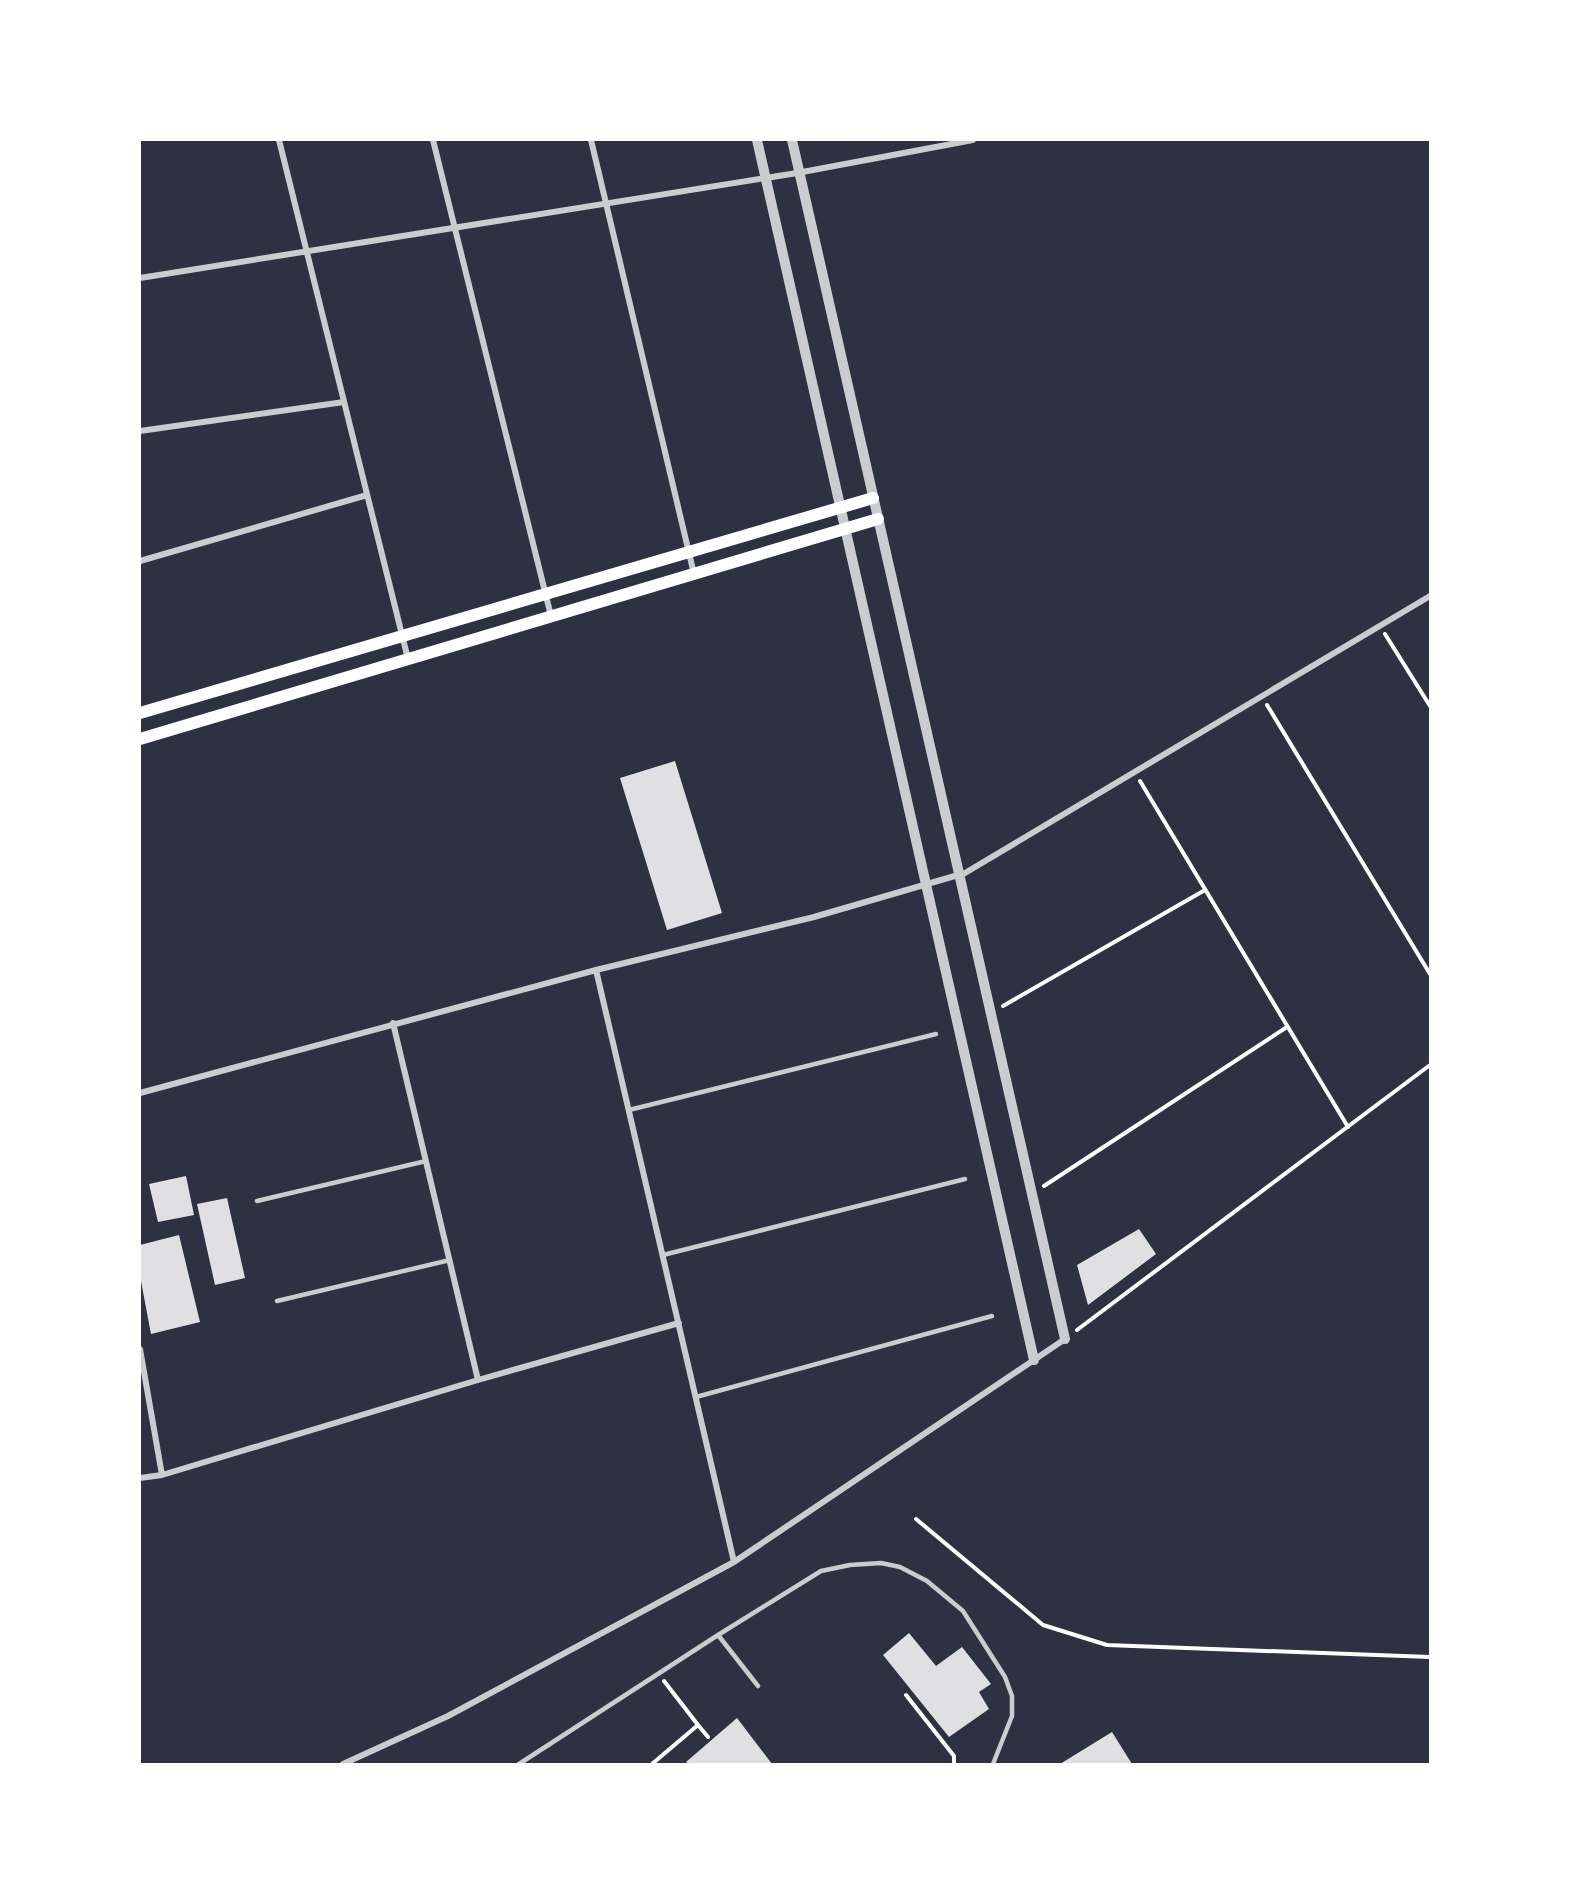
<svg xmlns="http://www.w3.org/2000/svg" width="1570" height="1904" viewBox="0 0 1570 1904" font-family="'Noto Serif',serif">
  <rect width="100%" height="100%" fill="#2d3142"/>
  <path fill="#e0e0e3" d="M675 761 722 913 667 930 620 778Z
    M186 1176 194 1215 158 1222 149 1184Z
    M227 1198 245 1278 215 1285 197 1204Z
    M1139 1229 1156 1254 1088 1305 1077 1265Z
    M179 1235 200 1322 151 1334 140 1276V1245Z
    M909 1633 936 1666 962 1647 991 1684 979 1692 989 1709 949 1737 883 1655Z
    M737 1718 772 1764H689L686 1762Z
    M1112 1732 1132 1764H1060Z"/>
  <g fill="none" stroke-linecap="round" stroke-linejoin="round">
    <path stroke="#fff" stroke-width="4" d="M1385 634 1430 706
      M1267 705 1430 974
      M1140 781 1348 1127
      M1003 1006 1205 890
      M1044 1186 1287 1027
      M1077 1330 1430 1065
      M916 1519 1043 1625 1107 1645 1430 1657
      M906 1695 954 1756V1764
      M698 1725 708 1737
      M652 1764 698 1725 664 1681"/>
    <path stroke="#caccd0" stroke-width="4.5" d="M629 1110 936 1034
      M257 1201 426 1161
      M663 1255 965 1179
      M277 1301 450 1260
      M696 1397 992 1316
      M718 1635 758 1686
      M519 1764 718 1635 821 1571 850 1565 881 1563 900 1567 927 1581 963 1611 1005 1677 1012 1696V1716L993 1764"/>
    <path stroke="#caccd0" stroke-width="6" d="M279 140 408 659
      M433 140 551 616
      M591 140 694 574
      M140 278 797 173 973 140
      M140 431 344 402
      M140 561 367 495
      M596 970 734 1562
      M393 1023 478 1380
      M140 1093 596 970 814 917 965 873 1430 596
      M140 1349 162 1475
      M140 1478 162 1475 478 1380 679 1323
      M343 1764 448 1716 734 1562 1065 1339"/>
    <path stroke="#caccd0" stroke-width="10" d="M757 140 1034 1360
      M792 140 1065 1339"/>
    <path stroke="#fff" stroke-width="12" d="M140 713 873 498
      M140 739 878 519"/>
  </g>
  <rect width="1570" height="1904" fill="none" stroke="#ffffff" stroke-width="282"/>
</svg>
